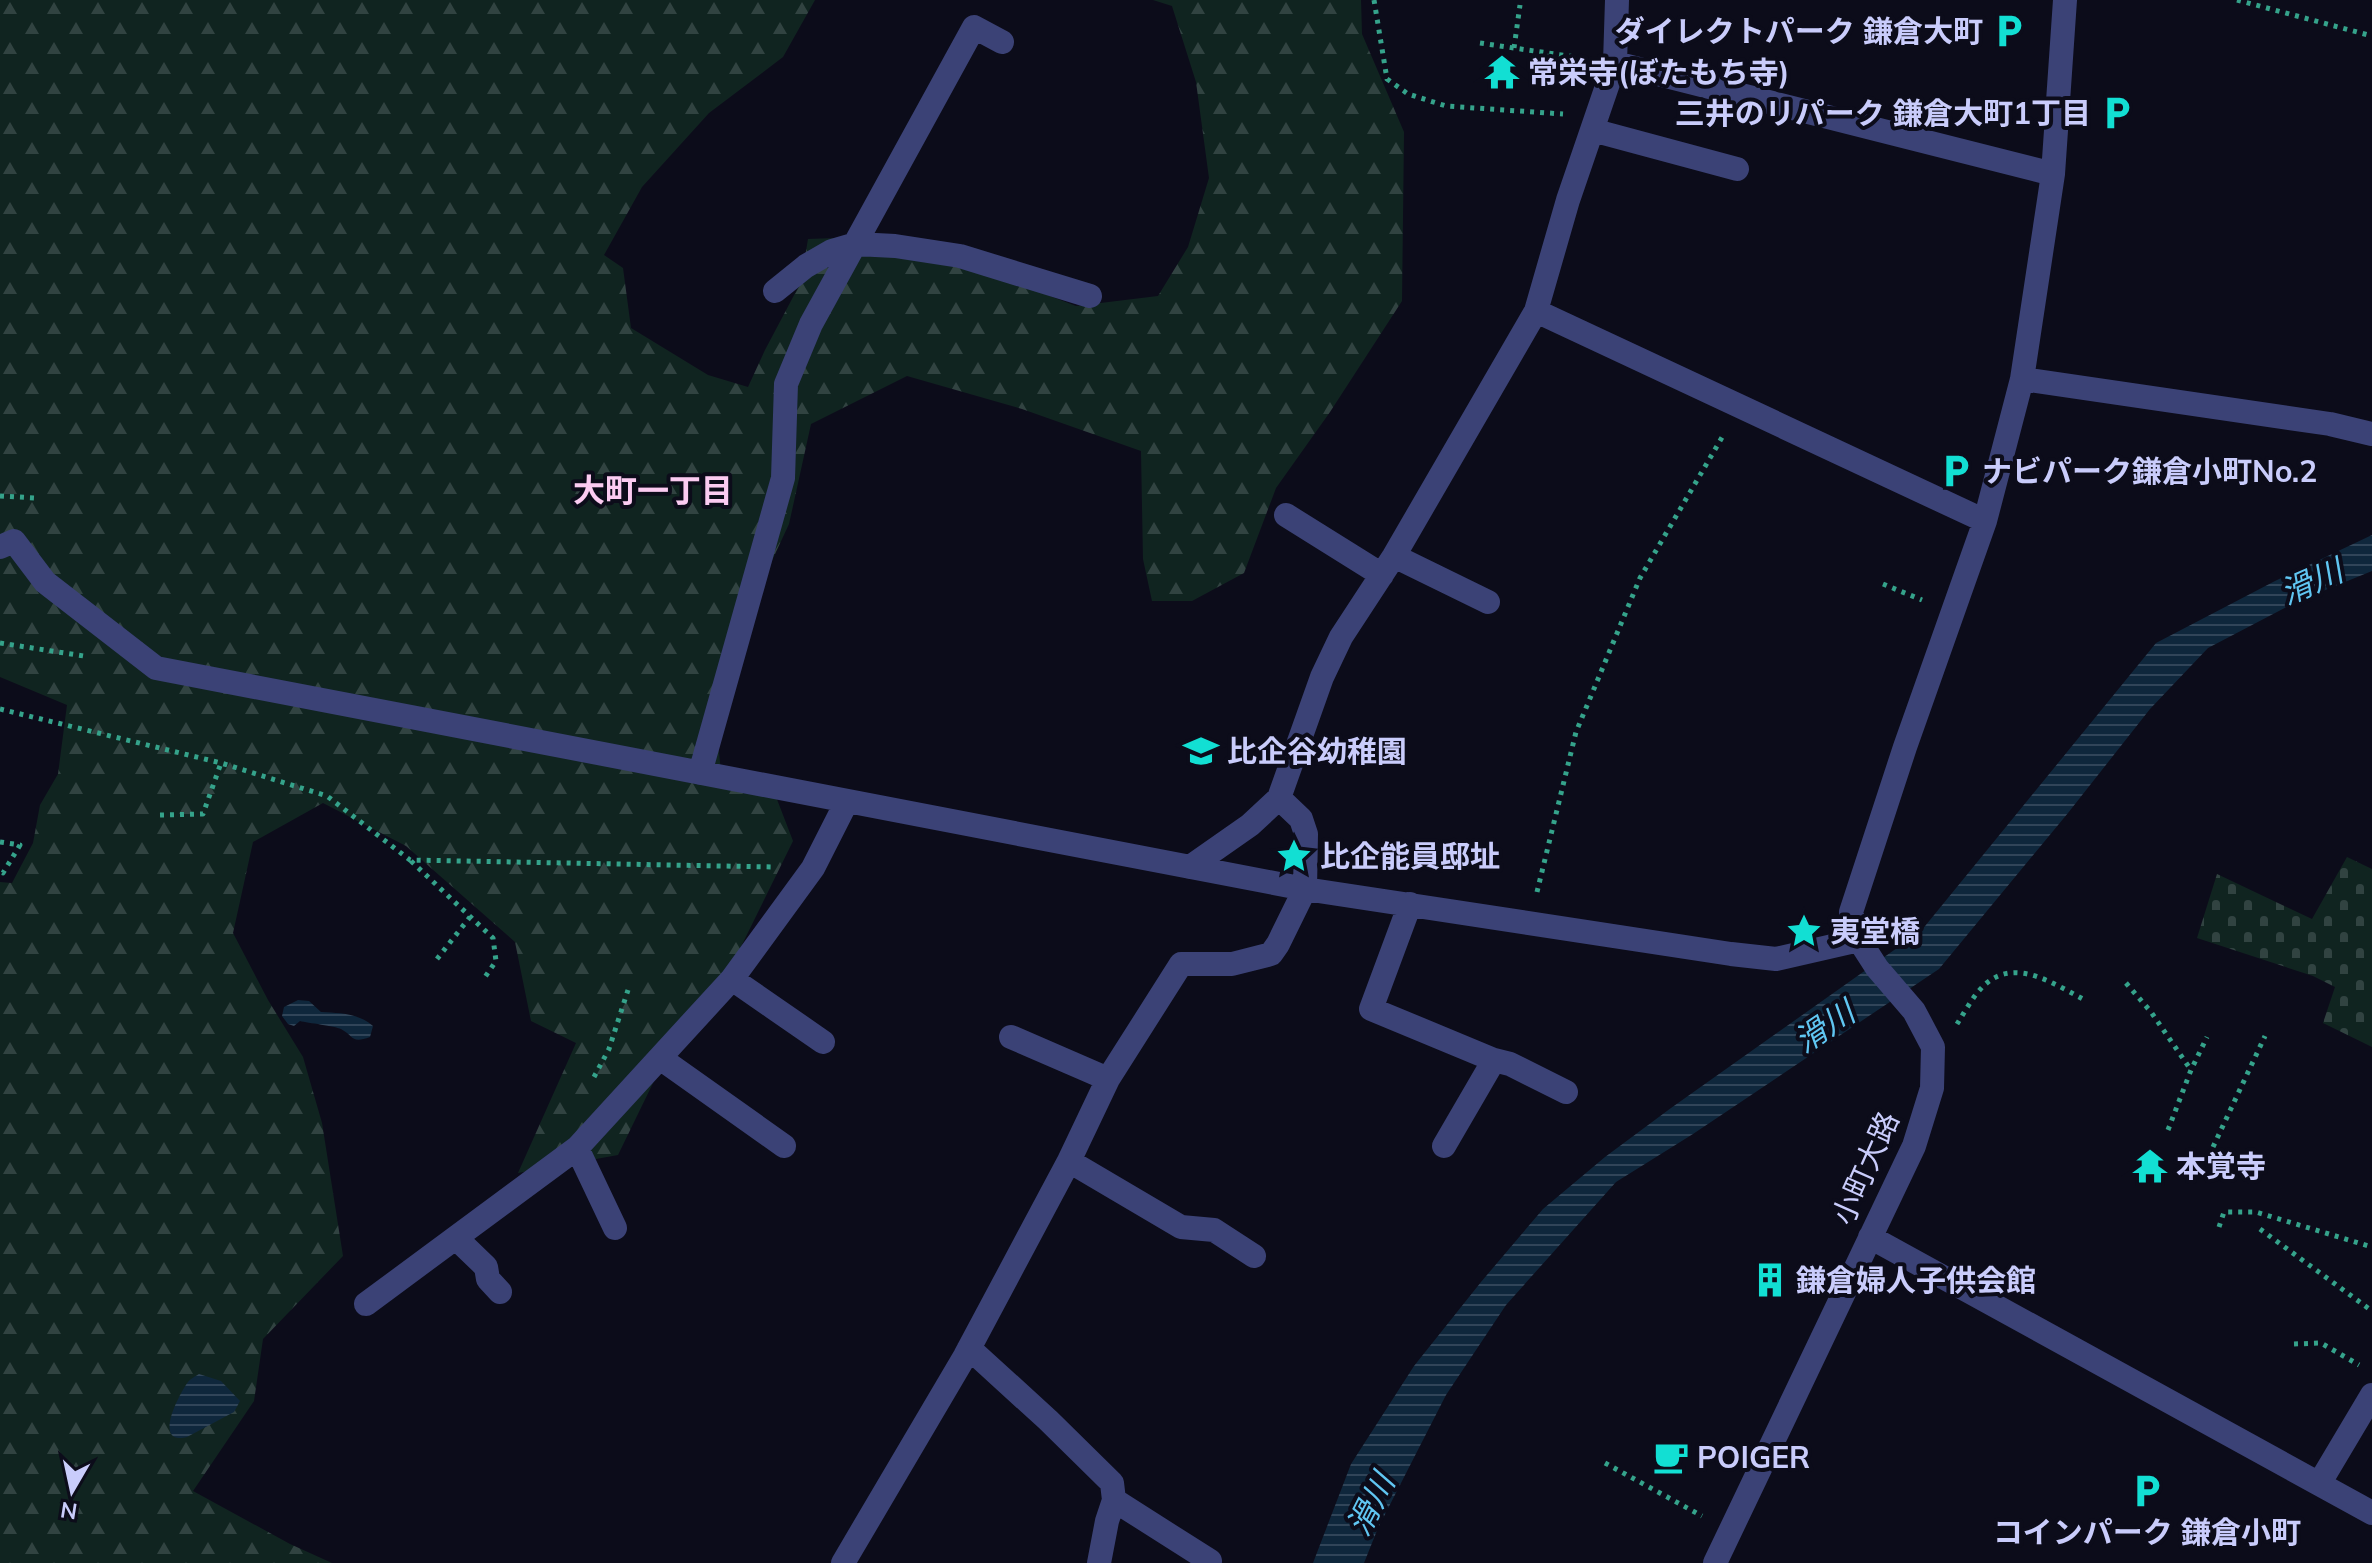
<svg xmlns="http://www.w3.org/2000/svg" width="2372" height="1563" viewBox="0 0 2372 1563" font-family="Mulish,'Noto Sans JP',sans-serif">
  <defs>
    <pattern id="forest-firs" width="22" height="20" patternUnits="userSpaceOnUse" patternTransform="scale(2)"><rect width="22" height="20" fill="#102420"/><path d="M5 1l3.5 6h-7zM16 11l3.5 6h-7z" fill="#314341"/></pattern>
    <pattern id="cemetery-stones" width="16" height="16" patternUnits="userSpaceOnUse" patternTransform="scale(2)"><rect width="16" height="16" fill="#102420"/><path d="M2 7V4a2 2 0 0 1 4 0v3zM10 15v-3a2 2 0 0 1 4 0v3z" fill="#314341"/></pattern>
    <pattern id="water-rules" width="6" height="5" patternUnits="userSpaceOnUse" patternTransform="scale(2)"><rect width="6" height="5" fill="#0f273c"/><path d="M0 2.5h6" fill="none" stroke="#314559"/></pattern>
  </defs>
  <rect width="100%" height="100%" fill="#0c0c1a"/>
  <path fill="url(#forest-firs)" d="M0 0H815L783 57 709 113 642 187 604 255 623 268 631 328 708 375 748 387 765 350 801 282 808 239 893 236 1076 306 1158 296 1188 247 1209 178 1196 82 1172 6 1153 0H1361L1362 34 1404 132 1402 301 1330 412 1276 488 1244 573 1192 601H1152L1143 559 1141 451 1022 409 907 376 811 424 789 524 748 612 715 713 721 772 773 789 793 841 728 973 689 1009 618 1155 518 1173 576 1043 531 1021 515 942 406 846 323 803 253 842 233 933 268 1000 303 1057 322 1123 343 1256 263 1339 254 1401 193 1491 290 1544 332 1563H0V882L12 883 33 843 40 805 58 774 67 705 0 677Z"/>
  <path fill="url(#cemetery-stones)" d="M2347 857 2372 869V1047L2323 1023 2335 987 2313 976 2197 938 2217 874 2312 919Z"/>
  <path fill="url(#water-rules)" d="M2372 535V571L2296 602 2208 648 2150 709 2068 813 1939 969 1693 1134 1616 1182 1506 1305 1446 1395 1378 1528 1364 1563H1313L1351 1464 1414 1366 1481 1282 1543 1209 1605 1157 1671 1108 1921 931 2156 643 2275 581Z
    M298 1000 309 1001 321 1012C339 1013 358 1013 373 1026L370 1037C351 1044 354 1036 341 1029 335 1026 308 1023 300 1021L294 1026 288 1024 282 1016 284 1007Z
    M199 1374 221 1381 240 1401 234 1412 187 1437C152 1446 179 1394 188 1382 190 1379 196 1376 199 1374Z"/>
  <g fill="none" stroke-linecap="round" stroke-linejoin="round">
    <path stroke="#35a38b" stroke-width="5" stroke-dasharray="4 6" stroke-linecap="butt" d="M1374 0 1387 79 1408 94 1446 106 1563 114
      M2237 0 2372 36
      M1480 43 1582 58
      M1514 48 1520 5
      M1550 54 1549 67 1561 84
      M0 496 36 498
      M1883 584 1922 600
      M0 643 84 656
      M0 709 221 763 327 796 410 860 774 867
      M160 815 203 814 221 763
      M0 842 20 845 3 873 0 872
      M411 861 493 938 496 961 485 977
      M1537 892 1576 732 1640 578 1724 434
      M437 959 470 917
      M2126 983 2151 1012 2191 1070
      M1957 1024C1966 1010 1975 992 1988 982 2018 959 2054 984 2083 999
      M594 1077 609 1049 628 990
      M2168 1130 2191 1070 2207 1037
      M2213 1147 2265 1036
      M2219 1227 2224 1212H2256L2372 1247
      M2260 1229 2372 1311
      M2294 1344 2321 1343 2359 1365
      M1605 1463 1702 1516"/>
    <path stroke="#3b4276" stroke-width="24" d="M1615 63 2053 174
      M1592 130 1737 169
      M775 291 806 266 832 251 856 244 895 246 960 256 1090 296
      M1536 311 1985 521
      M2022 379 2330 424 2372 434
      M1286 515 1382 575
      M0 547 14 541 45 582 156 668 1305 889 1731 954 1776 959 1859 940
      M1394 556 1488 602
      M700 773 783 478 786 384 811 324 974 27 1002 42
      M1190 867 1250 825 1279 798
      M1410 904 1371 1009 1494 1060 1444 1146
      M732 979 823 1042
      M1011 1037 1108 1079
      M660 1058 784 1146
      M1494 1060 1510 1064 1566 1092
      M577 1148 615 1228
      M1069 1161 1181 1227 1214 1230 1254 1256
      M1870 1237 2372 1513
      M456 1238 486 1267 488 1279 500 1292
      M366 1304 577 1148 732 979 813 868 847 801
      M969 1348 1048 1420 1112 1483 1114 1500 1107 1521 1099 1563
      M2319 1484 2372 1395
      M1114 1500 1210 1561
      M843 1563 965 1356 1069 1161 1108 1079 1181 964H1232L1271 954 1278 944 1305 889 1306 834 1301 819 1279 798 1322 677 1341 637 1394 556 1536 311 1568 200 1615 63 1617 0
      M1715 1563 1914 1146 1932 1088 1933 1047 1914 1011 1877 968 1859 940 1851 912 1905 747 1985 521 2022 379 2053 174 2065 0"/>
  </g>
  <defs>
    <g id="parking-bare" transform="scale(2.76)"><path d="M-3.5-5.5H1a3.5 3.5 0 0 1 0 7H-1V5.5H-3.5ZM-1-3.4V-.6H.8a1.4 1.4 0 0 0 0-2.8Z" fill="#12dfd3" stroke="#0c0c1a" stroke-width="2.5" paint-order="stroke"/></g>
    <g id="temple-bare" transform="scale(2.76)"><path d="M0-6L5-2H3V0L6.5 2.5H4V6H1.5V3h-3V6H-4V2.5H-6.5L-3 0V-2H-5Z" fill="#12dfd3" stroke="#0c0c1a" stroke-width="2.5" paint-order="stroke"/></g>
    <g id="school-bare" transform="scale(2.76)"><path d="M0-5L7-2L0 1L-7-2ZM-4 1L0 2.5L4 1V4Q0 6-4 4Z" fill="#12dfd3" stroke="#0c0c1a" stroke-width="2.5" paint-order="stroke"/></g>
    <g id="sight-bare" transform="scale(2.76)"><path d="M0-6L1.8-2.2L6-1.7L2.9 1.2L3.7 5.4L0 3.3L-3.7 5.4L-2.9 1.2L-6-1.7L-1.8-2.2Z" fill="#12dfd3" stroke="#0c0c1a" stroke-width="2.5" paint-order="stroke"/></g>
    <g id="building-bare" transform="scale(2.76)"><path d="M-4-6H4V6H1V3H-1V6H-4ZM-2.5-4.3h1.7v1.8h-1.7ZM.8-4.3h1.7v1.8H.8ZM-2.5-1h1.7V.8h-1.7ZM.8-1h1.7V.8H.8Z" fill="#12dfd3" stroke="#0c0c1a" stroke-width="2.5" paint-order="stroke"/></g>
    <g id="cafe-bare" transform="scale(2.76)"><path d="M-5.5-4.5H6V0H3Q3 3.5 0 3.5H-2.5Q-5.5 3.5-5.5 0ZM3-3.2v2h1.7v-2ZM-6 4.5H4V6H-6Z" fill="#12dfd3" stroke="#0c0c1a" stroke-width="2.5" paint-order="stroke"/></g>
  </defs>
  <g fill-rule="evenodd">
    <use href="#parking-bare" x="2009" y="31"/>
    <use href="#temple-bare" x="1502" y="72"/>
    <use href="#parking-bare" x="2117" y="113"/>
    <use href="#parking-bare" x="1956" y="471"/>
    <use href="#school-bare" x="1201" y="751"/>
    <use href="#sight-bare" x="1294" y="856"/>
    <use href="#sight-bare" x="1804" y="931"/>
    <use href="#temple-bare" x="2150" y="1166"/>
    <use href="#building-bare" x="1770" y="1280"/>
    <use href="#cafe-bare" x="1671" y="1457"/>
    <use href="#parking-bare" x="2147" y="1491"/>
  </g>
  <g text-anchor="middle" dominant-baseline="central" stroke-width="8" stroke-linejoin="round" paint-order="stroke">
    <g font-size="30" font-weight="bold" fill="#c9ccfb" stroke="#0c0c1a" text-anchor="start">
      <text x="1983" y="31" text-anchor="end">ダイレクトパーク 鎌倉大町</text>
      <text x="1528" y="72">常栄寺(ぼたもち寺)</text>
      <text x="2091" y="113" text-anchor="end">三井のリパーク 鎌倉大町1丁目</text>
      <text x="1982" y="471">ナビパーク鎌倉小町No.2</text>
      <text x="1227" y="751">比企谷幼稚園</text>
      <text x="1320" y="856">比企能員邸址</text>
      <text x="1830" y="931">夷堂橋</text>
      <text x="2176" y="1166">本覚寺</text>
      <text x="1796" y="1280">鎌倉婦人子供会館</text>
      <text x="1697" y="1457">POIGER</text>
      <text x="2147" y="1532" text-anchor="middle">コインパーク 鎌倉小町</text>
    </g>
    <g font-size="30" fill="#c9ccfb" stroke="#0c0c1a">
      <text transform="translate(1865 1168) rotate(-66)">小町大路</text>
    </g>
    <g font-size="32" font-weight="bold" fill="#fbcbf1" stroke="#0c0c1a">
      <text x="653" y="490">大町一丁目</text>
    </g>
    <g font-size="32" font-style="italic" fill="#60c6f2" stroke="#0c0c1a">
      <text transform="translate(2311 581) rotate(-24)">滑川</text>
      <text transform="translate(1824 1026) rotate(-34)">滑川</text>
      <text transform="translate(1370 1504) rotate(-63)">滑川</text>
    </g>
  </g>
  <g transform="translate(72 1491) rotate(189)" stroke="#0c0c1a" stroke-width="6" paint-order="stroke">
  <path d="M0-6L14 30L0 20L-14 30Z" fill="#c9ccfb"/>
  <text y="-12" font-size="22" font-weight="bold" text-anchor="middle" fill="#c9ccfb">N</text>
  </g>
</svg>
